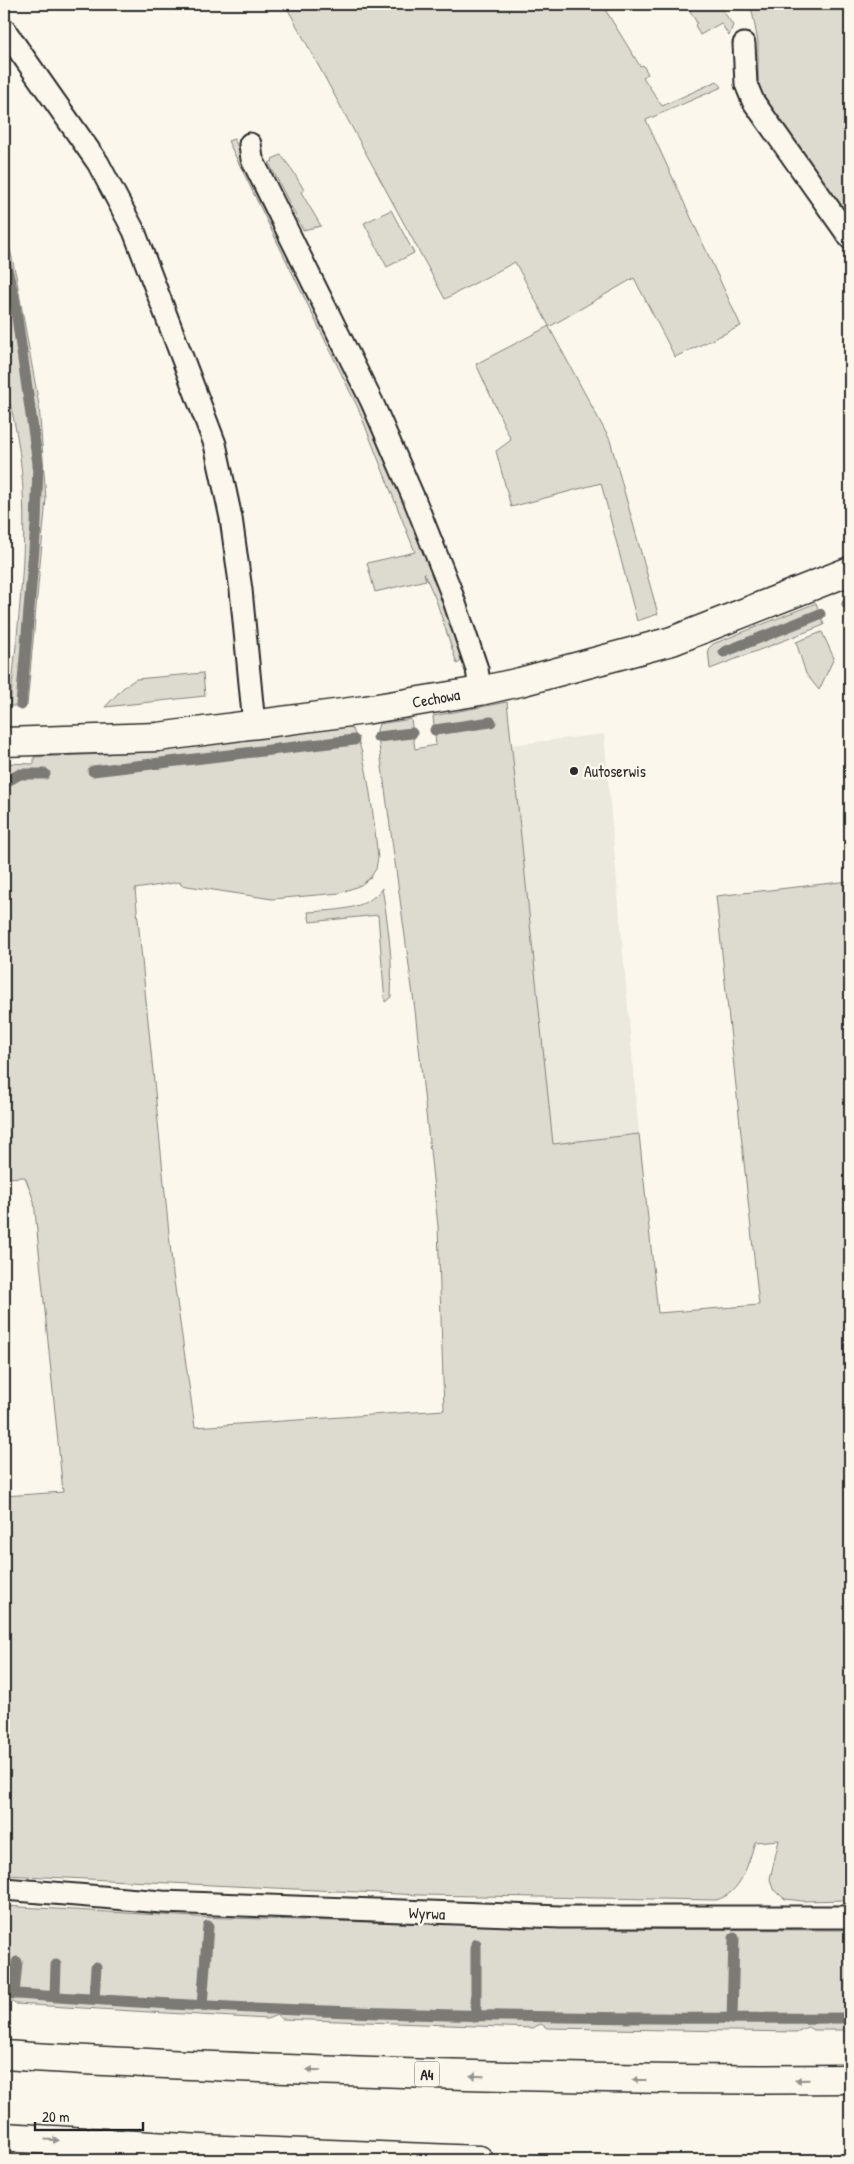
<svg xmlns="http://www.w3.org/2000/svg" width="854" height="2164" viewBox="0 0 854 2164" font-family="'Patrick Hand',sans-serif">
  <rect width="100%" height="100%" fill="#fbf7ec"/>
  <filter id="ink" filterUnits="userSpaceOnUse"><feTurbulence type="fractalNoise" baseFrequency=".02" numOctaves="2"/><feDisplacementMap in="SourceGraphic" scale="10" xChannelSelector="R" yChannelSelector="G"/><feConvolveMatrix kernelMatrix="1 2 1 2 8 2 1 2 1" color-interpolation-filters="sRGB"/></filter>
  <g filter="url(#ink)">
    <path fill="#ebe8de" d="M604 734 639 1134 553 1145 510 745Z"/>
    <path fill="#dddad0" stroke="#84827e" d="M285 4H618L606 11 640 66 643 65 648 74 643 77 662 106 717 81 722 87 646 120 741 326 675 357 634 278 549 327 610 440 658 614 637 621 601 483 511 507 496 451 511 440 476 364 549 326 515 262 445 299Z
      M686 4H718L733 25 729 36 721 23 700 35 695 25 697 23Z
      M747 4H850V224L758 90V42L752 11Z
      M234 139 364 401 443 591 462 656 460 662 457 664 436 600 424 573 426 580 375 592 367 563 415 552 358 408 228 141Z
      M281 155 293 171 304 190 301 192 321 226 303 230 269 163 273 161 272 159Z
      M391 210 414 253 387 267 364 223Z
      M4 223 16 276 39 405 46 499 27 706H10C20 598 38 488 4 383Z
      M816 603 824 625 710 669 708 649 713 644Z
      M822 632 834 658 819 690 806 674 796 642Z
      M203 673 205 696 105 707 124 687 136 679Z
      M507 702 553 1144 639 1134 658 1313 759 1305 716 896 850 881V1900L802 1901 785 1899 773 1889 770 1879 779 1840 755 1842C748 1864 741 1894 716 1900L420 1895 4 1875V1496L63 1492 34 1201 25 1177 4 1178V757L6 763 34 764V757L107 754 350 727C367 741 375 833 378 858L376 869 370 878 361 885 340 893 272 899 181 885 180 882 135 889 173 1274 195 1427 444 1410 438 1226 415 1010 377 730 379 724 411 719 415 749 436 745 433 716Z
      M382 888C388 923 393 960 391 997L385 1002 378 915 310 922 308 912C333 910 367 911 382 888Z
      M4 1906 195 1917 610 1929 850 1930V2030H813L808 2027 796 2032 547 2028 541 2024 532 2028 282 2019 277 2015 267 2019 15 2004 10 2000 4 2001Z"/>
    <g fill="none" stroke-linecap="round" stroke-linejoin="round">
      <path stroke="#7b7a75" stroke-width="11" d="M4 257 14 297 38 464 36 525 21 705
        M847 604 850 603
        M724 652 820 614
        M435 730 491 722
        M378 737 412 733
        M93 771 354 740
        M4 783 20 774H45
        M476 1944V2017
        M4 1993C286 2015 568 2020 850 2018
        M14 1994 17 1962
        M55 1996 56 1965
        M94 1999 96 1967
        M202 2006 208 1926
        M732 2019 734 1938"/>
      <g stroke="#2b2b2b" stroke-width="25">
        <path id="service" d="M4 29 98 163 134 231 215 444 231 518 241 590 254 725
          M744 44 746 84 753 101 850 238
          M250 144 252 159 372 402 415 501 450 589 477 669 480 691
          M4 1889 162 1902 560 1917H850"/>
      </g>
      <g stroke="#2b2b2b" stroke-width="31">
        <path id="minor" d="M4 742 158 737 365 710 480 691 520 682 672 641 850 571"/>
      </g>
      <g stroke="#2b2b2b" stroke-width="31">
        <path id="motorway" d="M4 2055C117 2063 230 2067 344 2071 513 2077 681 2081 850 2079
          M4 2137 201 2149 479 2160"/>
      </g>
      <use href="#service" stroke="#fbf7ec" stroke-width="21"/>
      <use href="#minor" stroke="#fbf7ec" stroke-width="28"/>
      <use href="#motorway" stroke="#fbf7ec" stroke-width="28"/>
    </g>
    <defs><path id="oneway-solid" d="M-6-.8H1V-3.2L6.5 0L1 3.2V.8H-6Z" transform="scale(1.25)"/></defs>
    <g fill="#93918c">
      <use href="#oneway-solid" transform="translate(314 2070) rotate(-178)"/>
      <use href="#oneway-solid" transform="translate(477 2076) rotate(-178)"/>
      <use href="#oneway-solid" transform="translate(639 2080) rotate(180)"/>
      <use href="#oneway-solid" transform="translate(802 2080) rotate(179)"/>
      <use href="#oneway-solid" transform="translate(52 2140) rotate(4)"/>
    </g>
  </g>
  <circle fill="#2b2b2b" stroke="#fbf7ec" stroke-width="2" cx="574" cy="771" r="5"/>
  <g text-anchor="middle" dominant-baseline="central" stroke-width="5" stroke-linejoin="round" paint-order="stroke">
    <rect fill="#fbf7ec" stroke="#696865" stroke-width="1" x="414.5" y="2061.5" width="25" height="25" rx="4"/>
    <g font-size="15" font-weight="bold" fill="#2b2b2b">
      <text x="427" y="2074">A4</text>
    </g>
    <g font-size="16" fill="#2b2b2b" stroke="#fbf7ec">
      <text transform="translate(436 698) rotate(-10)">Cechowa</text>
      <text transform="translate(427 1913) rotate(2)">Wyrwa</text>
    </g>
    <g font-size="16" fill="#2b2b2b" stroke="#fbf7ec" text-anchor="start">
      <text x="584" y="771">Autoserwis</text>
    </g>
  </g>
  <rect width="854" height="2164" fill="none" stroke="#fbf7ec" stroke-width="20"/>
  <rect x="10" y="10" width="834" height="2144" fill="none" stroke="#2b2b2b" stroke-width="2" filter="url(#ink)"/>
  <path d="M35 2122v8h108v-8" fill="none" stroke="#2b2b2b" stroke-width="2.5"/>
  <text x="42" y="2122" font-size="15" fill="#2b2b2b" stroke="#fbf7ec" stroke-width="4" paint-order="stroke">20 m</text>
</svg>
